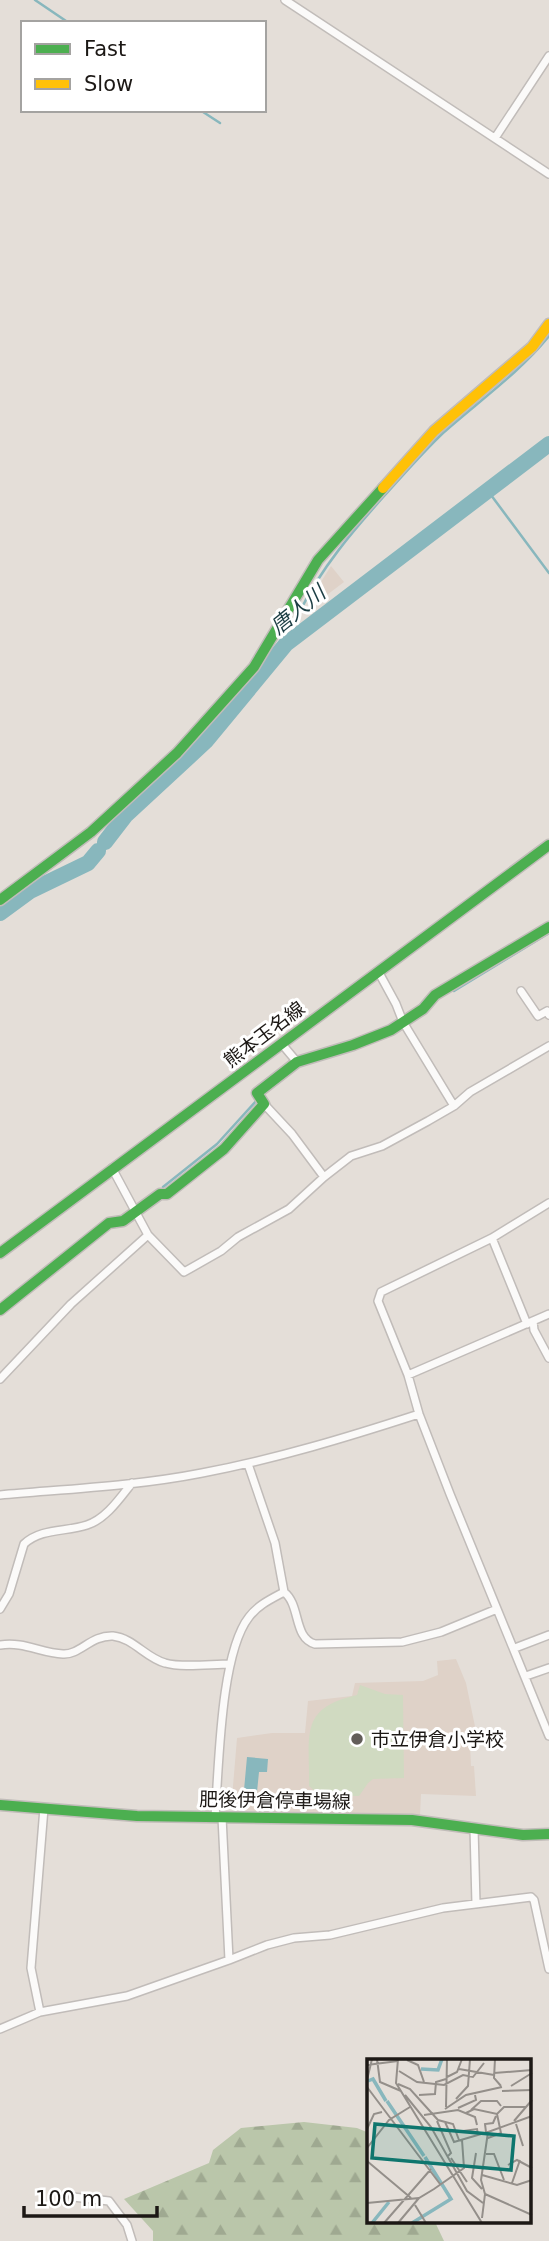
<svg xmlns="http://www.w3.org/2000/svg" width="549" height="2241" viewBox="0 0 549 2241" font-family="'DejaVu Sans','Noto Sans JP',sans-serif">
  <defs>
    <pattern id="forest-firs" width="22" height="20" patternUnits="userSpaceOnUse" patternTransform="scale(1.75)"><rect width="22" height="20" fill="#bac6aa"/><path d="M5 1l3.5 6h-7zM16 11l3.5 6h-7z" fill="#9fa991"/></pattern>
  </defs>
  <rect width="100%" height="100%" fill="#e4ded8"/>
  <path fill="#dfd2c8" d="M331 566 344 582 319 601 314 593Z
    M456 1659 466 1683 478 1741 470 1744 471 1766H474L476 1796 421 1794 420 1816 231 1810 237 1738 272 1733H305L308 1701 352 1696 355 1683 423 1681 438 1675 437 1661Z"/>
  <path fill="url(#forest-firs)" d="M304 2122 357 2128 369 2133V2222H435L444 2241H153V2231L124 2199 209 2163 213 2150 241 2128Z"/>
  <path fill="#d0dac1" d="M360 1685 385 1694 403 1695 404 1778 373 1779 368 1783 359 1796H321L309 1786C310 1736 298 1708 357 1695Z"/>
  <path fill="#88b7bd" d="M247 1757 268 1759 267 1772H259L257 1792 244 1790Z"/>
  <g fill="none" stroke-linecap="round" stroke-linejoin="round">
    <path stroke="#88b7bd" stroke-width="2.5" d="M35 0 69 23
      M200 110 220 123
      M488 491 549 573
      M300 611C322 567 352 532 385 495 404 474 422 453 443 433 479 401 519 373 549 336
      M304 624 305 628
      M454 991 549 933
      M163 1187 217 1144 258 1099
      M97 1238 111 1227"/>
    <path stroke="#88b7bd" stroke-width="16" d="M105 842 125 816 206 741 286 644 549 444
      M0 913 30 891 88 863 98 851"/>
    <g stroke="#c1bcb9" stroke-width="10">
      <path id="street" d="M285 0 549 174
        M495 138 549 56
        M378 971 396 1004 403 1022 454 1106
        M521 991 538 1016 547 1011 549 1015
        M281 1043 297 1062
        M264 1104 292 1134 324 1177
        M112 1168 148 1235 184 1272 221 1251 238 1237 289 1209 324 1177 351 1156 382 1146 428 1121 454 1106 470 1092 549 1046
        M549 1203 492 1238 381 1292 378 1301 408 1375 419 1414 450 1494 549 1736
        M492 1238 527 1324
        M533 1321 534 1330 549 1358
        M408 1375 549 1314
        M0 1379 71 1304 148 1235
        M248 1464 275 1543 284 1592C301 1605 293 1638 315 1644L402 1642 441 1632 497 1609
        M0 1495C67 1489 136 1486 202 1473 276 1459 348 1437 419 1414
        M0 1609 9 1594 24 1544C41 1528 66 1532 87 1525 106 1519 120 1498 132 1483
        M0 1645C23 1641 41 1653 63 1654 80 1655 91 1635 113 1636 133 1638 146 1658 165 1663 182 1668 211 1664 230 1664
        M515 1648 549 1635
        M526 1676 549 1668
        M215 1817C219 1768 220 1654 249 1617 258 1605 271 1599 284 1592
        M474 1828 476 1904
        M229 1960 267 1945 294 1938 330 1935 443 1908 531 1897 534 1900 549 1969
        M40 2012 31 1968 44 1808
        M0 2029 40 2012 127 1996 229 1960 222 1817
        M73 2197 109 2201 127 2225 132 2241"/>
    </g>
    <g stroke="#c1bcb9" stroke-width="13">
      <path id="fast" d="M0 900 91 832 177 753 254 667 318 560 383 488
        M0 1253 549 845
        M0 1310 109 1223 123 1221 160 1194H167L224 1149 264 1104 257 1093 297 1062 353 1045 391 1030 423 1009 435 995 549 927
        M0 1805 137 1816 412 1820 523 1835 549 1834"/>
    </g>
    <g stroke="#c1bcb9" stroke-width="13">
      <path id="slow" d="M383 488 434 431 532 347 549 324"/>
    </g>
    <use href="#street" stroke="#fbfaf9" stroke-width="7"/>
    <use href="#fast" stroke="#4caf50" stroke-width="10"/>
    <use href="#slow" stroke="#ffc107" stroke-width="10"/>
  </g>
  <circle fill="#625d59" stroke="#fff" stroke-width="2.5" cx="357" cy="1739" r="7"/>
  <g text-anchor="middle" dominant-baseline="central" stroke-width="6" stroke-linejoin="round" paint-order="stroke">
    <g font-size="19" fill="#1c1815" stroke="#fff">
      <text transform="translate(264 1034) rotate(-37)">熊本玉名線</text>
      <text transform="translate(275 1800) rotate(1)">肥後伊倉停車場線</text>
    </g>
    <g font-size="19" fill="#1c1815" stroke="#fff" text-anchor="start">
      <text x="371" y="1739">市立伊倉小学校</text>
    </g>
    <g font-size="21" font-style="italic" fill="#1b3d43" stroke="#fff">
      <text transform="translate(298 610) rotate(-39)">唐人川</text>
    </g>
  </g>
  <g transform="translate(367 2059)">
    <rect width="164" height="164" fill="#e4ded8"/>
    <path fill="none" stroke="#88b7bd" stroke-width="3.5" d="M54 10 71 11 75 0M1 22 6 20 19 42M20 42 57 97M5 164 22 143M45 164 84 140 58 98"/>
    <path fill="none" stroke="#948f8a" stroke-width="2" d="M10 0 13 23 34 32M31 0 29 24 115 164M128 0 127 19 134 27M40 1 51 6 57 23M0 6 31 2M92 10 127 16M32 12 50 23 77 26 96 16 106 18 117 4M127 14 165 11M80 18 90 13 95 0M0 21 5 0M31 25 43 30 71 61 86 65 92 81M144 27 165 14M0 28 73 125M135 32 165 31M38 36 64 68 100 132 116 144M52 36 68 35 69 23 79 20M89 40 101 27 103 0M79 48 80 0M91 49 109 41 108 36M78 50 99 36 135 28M104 51 114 42H130L134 47M99 54 107 50 130 55 137 48H159M57 56 91 51 108 58 110 66M70 62 84 94 80 98M147 62 165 41M78 63 87 83 121 73M149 65 156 87M0 70 7 55 15 53M89 73 110 70 111 75M119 73 118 65 126 64 129 57M121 79 134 74 130 55M0 89 22 61 43 48M109 94 105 119 115 130M119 95H127L137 121M84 99 100 123M0 102 44 139M141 106 150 101 165 109M115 116 150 126 165 121M145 124 153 101M118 135 114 121 121 73 165 57M118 135 165 156M0 144 52 139 67 130 97 109 95 81M48 146 59 164M115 159 118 135M17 164 64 110M31 164 52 139"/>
    <path fill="#0f766e" fill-opacity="0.15" stroke="#0f766e" stroke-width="3.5" d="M8 65 147 77 144 111 5 99Z"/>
    <rect width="164" height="164" fill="none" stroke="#1c1815" stroke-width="3.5"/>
  </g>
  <rect x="21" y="21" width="245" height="91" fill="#ffffff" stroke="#a4a3a1" stroke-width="2"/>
  <rect x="35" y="44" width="35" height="10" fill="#4caf50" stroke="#a4a3a1" stroke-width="2"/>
  <text x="84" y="56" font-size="21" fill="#1c1815">Fast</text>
  <rect x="35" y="79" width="35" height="10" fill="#ffc107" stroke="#a4a3a1" stroke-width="2"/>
  <text x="84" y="91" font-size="21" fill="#1c1815">Slow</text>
  <path d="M24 2206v10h133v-10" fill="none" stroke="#1c1815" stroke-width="3.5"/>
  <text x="35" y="2206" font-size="21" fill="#1c1815" stroke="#ffffff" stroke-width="5" paint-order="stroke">100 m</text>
</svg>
